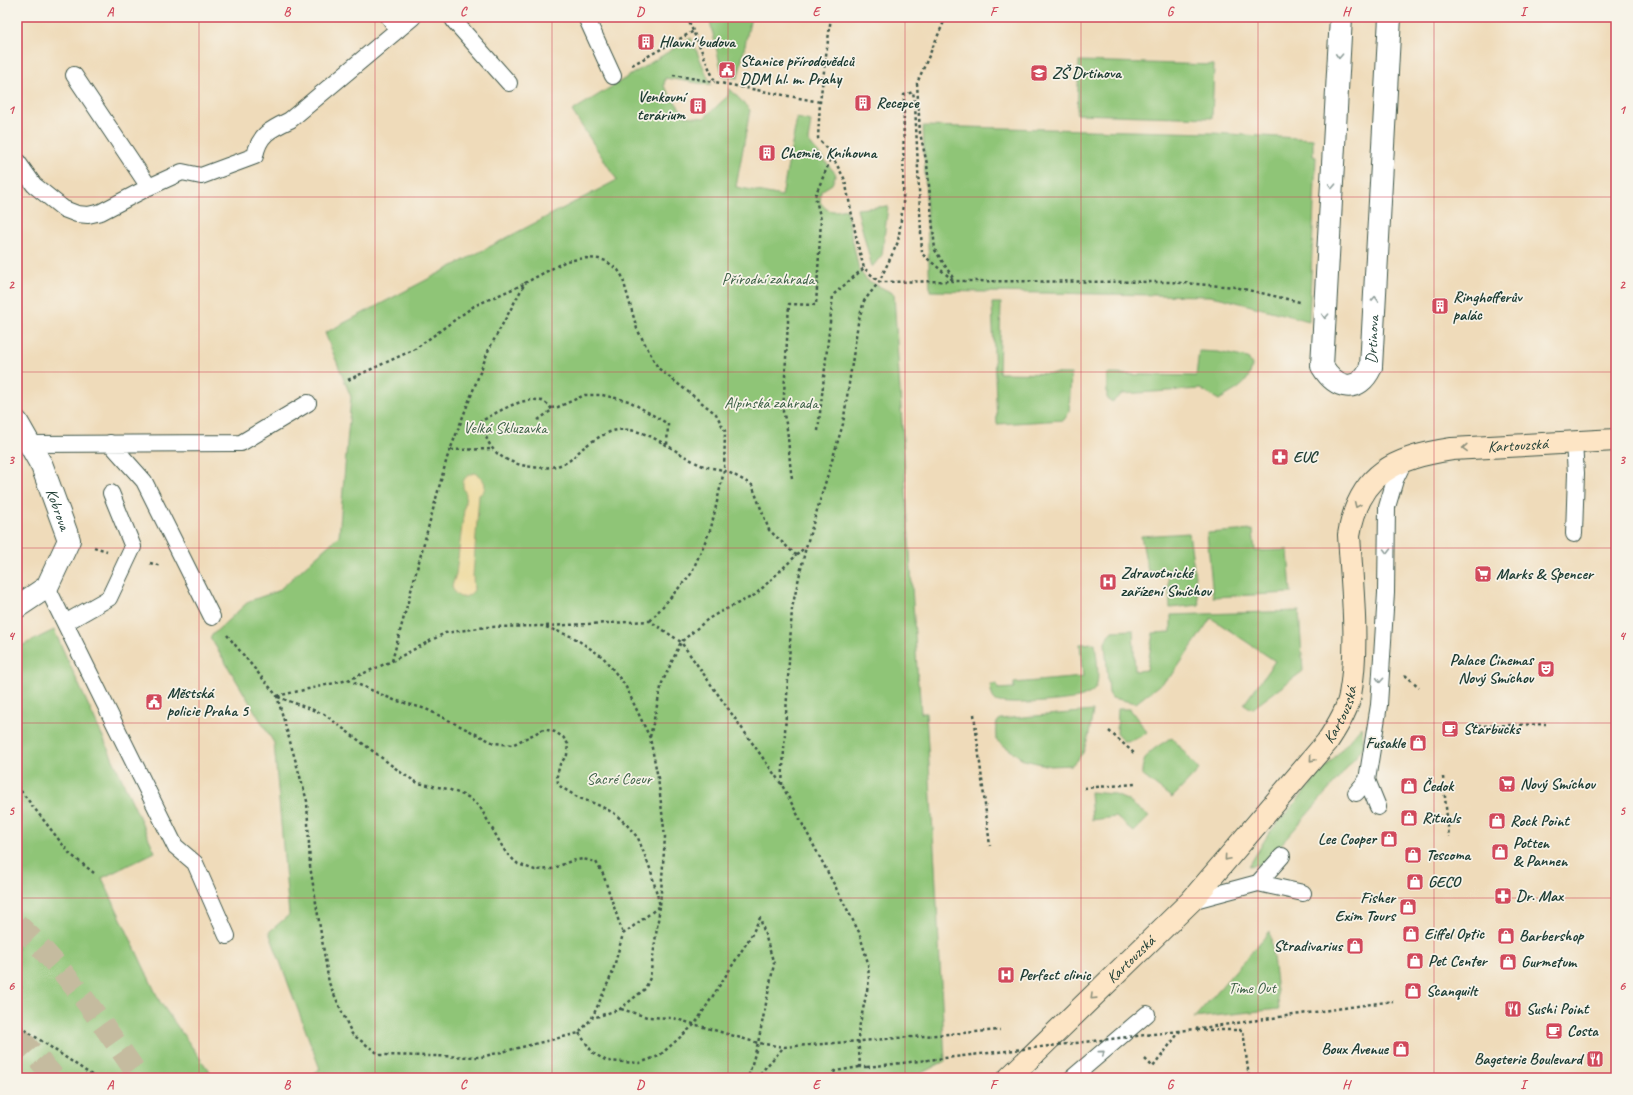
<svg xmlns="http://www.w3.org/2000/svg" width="1633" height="1095" viewBox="0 0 1633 1095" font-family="Caveat,sans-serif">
  <rect width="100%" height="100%" fill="#f7f3e8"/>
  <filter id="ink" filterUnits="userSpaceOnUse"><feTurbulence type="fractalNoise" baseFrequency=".025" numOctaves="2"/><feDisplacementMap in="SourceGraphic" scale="8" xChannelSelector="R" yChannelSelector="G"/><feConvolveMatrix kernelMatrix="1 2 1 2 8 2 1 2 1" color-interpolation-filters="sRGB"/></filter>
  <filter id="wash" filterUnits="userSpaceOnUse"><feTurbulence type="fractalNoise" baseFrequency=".012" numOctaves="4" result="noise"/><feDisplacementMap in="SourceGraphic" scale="16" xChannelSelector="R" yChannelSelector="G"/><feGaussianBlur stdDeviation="0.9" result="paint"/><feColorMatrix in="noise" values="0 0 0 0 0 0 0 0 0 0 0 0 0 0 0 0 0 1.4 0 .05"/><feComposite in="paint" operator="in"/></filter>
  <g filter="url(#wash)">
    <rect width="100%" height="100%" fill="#efdbba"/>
    <path fill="#8fc577" stroke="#578156" d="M709 17H751L738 78 723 77Z
      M691 38 711 85 665 78 664 86 685 116 704 118 728 96 729 88 750 110 736 187 782 196 797 118 811 121 808 141 836 174 832 184 821 191 820 202C828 213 833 212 846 209L859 270 867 280 894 294 918 684 919 685 921 713H926L935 866 945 1061 912 1078H309L320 1069 269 932 289 915 274 743 210 637 249 601 278 591 339 536 351 397 325 333 617 180 572 111Z
      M1079 61 1214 65 1212 118 1077 114Z
      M923 126 1212 133 1313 139V156L1316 157 1309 321 1221 298 1209 296 930 291Z
      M888 206 882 255 872 267 857 209Z
      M992 303H1001L999 373 1071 374 1069 412 1064 420 997 424Z
      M1199 351 1218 352 1248 358 1252 365C1249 386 1236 389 1219 400L1200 389 1122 394 1112 402 1107 398V374L1196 376Z
      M1253 530 1255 551 1288 550 1291 593 1213 597 1207 533Z
      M1189 533 1199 605 1170 608 1168 571H1148L1141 536Z
      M1299 611 1303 671 1252 709 1244 704 1275 661 1211 618 1173 674 1136 703 1112 698 1109 693 1105 643 1108 635 1112 631 1133 630 1135 671 1147 670 1153 633 1171 632V615Z
      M54 630 155 852 102 878 160 1002 214 1078H17V648Z
      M1095 643C1096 654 1101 680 1095 689 1092 693 1086 695 1082 697 1071 701 1005 706 996 701 991 697 991 689 990 684H997L998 689 1014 688V683L1083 677 1080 644Z
      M1118 709H1130L1147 732C1139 738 1133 741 1123 741L1117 735Z
      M1093 711 1089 734 1083 753 1072 765 1050 766 1024 760 996 740C996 732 994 724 1000 719Z
      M1361 727 1364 746 1339 778 1264 864 1249 866 1269 833Z
      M1172 737 1199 770 1172 798 1142 775C1141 753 1156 748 1172 737Z
      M1090 792 1113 794 1127 800 1149 817 1134 832 1116 817 1092 820Z
      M1270 931 1279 1009 1194 1018Z"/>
    <path fill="#eeda9e" stroke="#868c69" d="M474 473C484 477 490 488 479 495L473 576 474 590C466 601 455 599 452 586L456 574 466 494C460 484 463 476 474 473Z"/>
  </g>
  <g filter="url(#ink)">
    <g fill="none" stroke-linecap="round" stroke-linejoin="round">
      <path stroke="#c5bb9f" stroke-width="22" stroke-dasharray="22 11" stroke-linecap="butt" d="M17 924C65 968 103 1024 140 1078
        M17 1035 55 1078"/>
      <g stroke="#3e5548" stroke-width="18">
        <path id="service" d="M389 17 398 30
          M452 17 455 22 509 83
          M586 17 613 76
          M74 75 149 187
          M17 161 34 185 64 209 77 214 88 215 101 212 149 187 182 172 201 176 255 156C259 134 271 129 290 120L413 17
          M110 443 144 481 212 617
          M29 444 241 443 308 403
          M1574 444 1576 473 1574 534
          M47 587 175 846 195 863 227 936
          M65 623 109 598 133 547 111 493
          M1367 780 1378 807
          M1356 793 1367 780 1379 705 1386 593 1387 507 1395 480 1405 459
          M1258 883 1282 856
          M1191 901 1258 883 1303 893
          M1072 1078 1147 1014"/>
      </g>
      <g stroke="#3e5548" stroke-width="24">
        <g id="minor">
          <path id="s1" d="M1341 17 1322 366C1336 389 1358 395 1371 367L1390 17"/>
          <path id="s2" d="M17 422 42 466 69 540 47 587 17 607"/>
        </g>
      </g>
      <g stroke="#3e5548" stroke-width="24">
        <g id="secondary">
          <path id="s3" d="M1009 1078 1191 901 1327 742C1335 730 1348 709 1350 695 1359 645 1352 586 1349 535 1359 473 1396 457 1452 449L1616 440"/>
        </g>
      </g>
      <path stroke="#3e5548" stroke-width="2.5" stroke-dasharray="3 3" stroke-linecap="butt" d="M687 17 715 82 820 102
        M831 17 820 102 818 138 832 156 845 180 858 246 864 268 879 282 954 281 1170 282 1235 287 1300 302
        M946 17 917 83 920 133 927 164 935 250 953 278
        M632 65 694 31
        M673 75 715 82
        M348 380 415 349 474 306 524 284
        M551 408 558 407 585 395H602L629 401 668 424 667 446
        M538 420 552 410C539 385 496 413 480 422 484 431 487 442 493 449 507 467 548 473 567 462 573 459 578 452 583 448 592 441 607 431 618 430 647 426 676 454 701 465 708 468 715 468 722 470 732 473 743 480 752 485L769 530 797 556
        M818 431 833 295 864 268
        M451 450 493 449
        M792 478C788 456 790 433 783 412L789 304 816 305 821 220 815 196 832 156
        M94 547 107 551
        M150 563 161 566
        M546 626 650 621 681 642 782 785 859 932 868 963 869 981 858 1033 860 1067H867
        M227 635 277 696 307 801 310 866 329 983 352 1034 380 1055 481 1057 579 1033 592 1018 612 974 623 934 660 906 665 837 658 778 650 738 625 685 603 657 573 637 543 626 486 627 445 633 392 661 348 680 277 696
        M392 661 447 458 489 349 525 283 566 261 586 258 599 259 606 261 618 270 622 276 637 329 658 368 716 414 725 431 724 471 711 528 691 574 650 621
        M1405 675 1419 687
        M348 680 394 700 426 709 494 743 512 745 544 729 555 732 563 737 568 744 567 755 560 764 557 776 558 783 561 787 579 798 596 804 614 813 627 825 638 838 651 871 660 906 650 978 645 989 620 1009 593 1018
        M278 697 324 714 403 774 418 783 448 789 468 797 480 807 506 853 518 864 535 870 552 869 571 861 583 859 596 862 603 874 623 934
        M974 714 990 846
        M1478 726 1546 724
        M1109 731 1135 754
        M650 737 662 683 681 642 708 619 720 612 755 595 804 548
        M1443 777 1449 837
        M782 785 792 608 806 547 843 424 858 323 864 301 879 282 898 242 903 205 904 95 913 92 915 104 922 254 954 281
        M17 786 70 854 94 873
        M1084 788 1136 784
        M621 1009 647 1017 673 1018 758 1043 784 1047 1000 1030
        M17 1021 21 1027 96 1078
        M1197 1030H1243L1249 1078
        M579 1033 593 1053 607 1061 639 1063 659 1056 695 1024 751 936 760 918 774 964 758 1043 748 1078
        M1145 1059 1153 1067 1180 1031 1393 1001
        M756 1078 783 1048
        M831 1078 835 1071 860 1067"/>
      <use href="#service" stroke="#fff" stroke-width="16"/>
      <use href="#minor" stroke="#fff" stroke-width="22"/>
      <use href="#secondary" stroke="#fde5c5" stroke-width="22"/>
      <path stroke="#3e5548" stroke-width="2.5" stroke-dasharray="3 3" stroke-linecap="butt" d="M867 1067 1180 1031"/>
    </g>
    <defs><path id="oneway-chevron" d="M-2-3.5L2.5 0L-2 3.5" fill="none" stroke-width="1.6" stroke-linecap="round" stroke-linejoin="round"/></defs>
    <g stroke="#8f9e9a">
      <use href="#oneway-chevron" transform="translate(1339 56) rotate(93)"/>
      <use href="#oneway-chevron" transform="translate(1332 186) rotate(93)"/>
      <use href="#oneway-chevron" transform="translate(1375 299) rotate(-87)"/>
      <use href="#oneway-chevron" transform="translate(1325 316) rotate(93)"/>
      <use href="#oneway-chevron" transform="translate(1387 551) rotate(90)"/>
      <use href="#oneway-chevron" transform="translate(1380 680) rotate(94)"/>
      <use href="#oneway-chevron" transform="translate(1102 1053) rotate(-41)"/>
    </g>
    <g stroke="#8e917c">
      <use href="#oneway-chevron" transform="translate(1465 448) rotate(178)"/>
      <use href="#oneway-chevron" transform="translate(1357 505) rotate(114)"/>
      <use href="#oneway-chevron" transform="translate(1312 759) rotate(131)"/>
      <use href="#oneway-chevron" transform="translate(1227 858) rotate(131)"/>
      <use href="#oneway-chevron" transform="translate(1093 997) rotate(136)"/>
    </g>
  </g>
  <path fill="none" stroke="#d1495b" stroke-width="1" stroke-opacity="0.55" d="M199 17V1078M375 17V1078M552 17V1078M728 17V1078M905 17V1078M1081 17V1078M1258 17V1078M1434 17V1078M17 197H1616M17 372H1616M17 548H1616M17 723H1616M17 898H1616"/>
  <defs>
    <g id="building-square" transform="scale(0.9)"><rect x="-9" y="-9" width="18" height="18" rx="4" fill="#d1495b" stroke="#f7f3e8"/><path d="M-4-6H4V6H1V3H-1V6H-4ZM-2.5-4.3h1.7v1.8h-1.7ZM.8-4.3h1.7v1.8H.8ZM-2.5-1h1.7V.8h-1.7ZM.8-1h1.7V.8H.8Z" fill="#fff"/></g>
    <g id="civic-square" transform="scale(0.9)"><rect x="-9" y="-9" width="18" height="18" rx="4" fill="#d1495b" stroke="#f7f3e8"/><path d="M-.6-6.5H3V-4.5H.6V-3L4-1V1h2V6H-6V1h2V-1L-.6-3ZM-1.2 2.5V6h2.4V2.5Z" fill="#fff"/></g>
    <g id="school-square" transform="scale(0.9)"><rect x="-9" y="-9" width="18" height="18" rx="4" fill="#d1495b" stroke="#f7f3e8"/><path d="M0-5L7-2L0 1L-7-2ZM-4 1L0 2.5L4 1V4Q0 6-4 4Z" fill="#fff"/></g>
    <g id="pharmacy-square" transform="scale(0.9)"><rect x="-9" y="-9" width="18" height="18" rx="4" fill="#d1495b" stroke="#f7f3e8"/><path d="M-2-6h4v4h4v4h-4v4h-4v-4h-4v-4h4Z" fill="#fff"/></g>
    <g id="supermarket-square" transform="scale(0.9)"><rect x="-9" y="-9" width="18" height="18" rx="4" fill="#d1495b" stroke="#f7f3e8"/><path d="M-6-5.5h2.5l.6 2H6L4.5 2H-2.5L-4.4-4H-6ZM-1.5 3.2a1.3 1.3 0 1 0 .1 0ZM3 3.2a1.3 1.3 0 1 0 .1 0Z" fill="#fff"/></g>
    <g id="hospital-square" transform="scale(0.9)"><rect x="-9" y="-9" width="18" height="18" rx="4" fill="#d1495b" stroke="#f7f3e8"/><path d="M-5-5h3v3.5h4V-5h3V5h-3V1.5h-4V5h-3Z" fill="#fff"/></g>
    <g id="theatre-square" transform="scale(0.9)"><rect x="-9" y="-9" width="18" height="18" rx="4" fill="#d1495b" stroke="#f7f3e8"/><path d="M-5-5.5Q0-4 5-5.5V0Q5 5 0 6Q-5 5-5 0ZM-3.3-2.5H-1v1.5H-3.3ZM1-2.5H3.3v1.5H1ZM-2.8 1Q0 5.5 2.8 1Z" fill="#fff"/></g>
    <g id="cafe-square" transform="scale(0.9)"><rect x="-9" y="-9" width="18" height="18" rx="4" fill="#d1495b" stroke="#f7f3e8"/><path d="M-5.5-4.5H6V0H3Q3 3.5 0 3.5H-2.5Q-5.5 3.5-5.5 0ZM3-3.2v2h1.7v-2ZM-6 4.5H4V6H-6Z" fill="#fff"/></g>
    <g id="shop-square" transform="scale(0.9)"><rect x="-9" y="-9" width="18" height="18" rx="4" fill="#d1495b" stroke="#f7f3e8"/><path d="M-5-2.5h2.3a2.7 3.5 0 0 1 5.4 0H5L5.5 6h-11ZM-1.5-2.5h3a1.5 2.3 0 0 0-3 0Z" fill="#fff"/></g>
    <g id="restaurant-square" transform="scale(0.9)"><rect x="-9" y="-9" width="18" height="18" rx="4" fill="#d1495b" stroke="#f7f3e8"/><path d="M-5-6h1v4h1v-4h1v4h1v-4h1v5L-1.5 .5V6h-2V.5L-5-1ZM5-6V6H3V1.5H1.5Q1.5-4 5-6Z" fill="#fff"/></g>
  </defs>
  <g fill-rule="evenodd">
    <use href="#building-square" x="646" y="42"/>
    <use href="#civic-square" x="727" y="70"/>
    <use href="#school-square" x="1039" y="73"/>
    <use href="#building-square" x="863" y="103"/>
    <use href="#building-square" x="698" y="106"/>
    <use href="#building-square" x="767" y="153"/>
    <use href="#building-square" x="1440" y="306"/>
    <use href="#pharmacy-square" x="1280" y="457"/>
    <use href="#supermarket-square" x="1483" y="574"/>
    <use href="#hospital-square" x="1108" y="582"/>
    <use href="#theatre-square" x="1546" y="669"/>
    <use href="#civic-square" x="154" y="702"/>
    <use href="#cafe-square" x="1450" y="729"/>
    <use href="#shop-square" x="1418" y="743"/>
    <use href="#supermarket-square" x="1507" y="784"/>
    <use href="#shop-square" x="1409" y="786"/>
    <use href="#shop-square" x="1409" y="818"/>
    <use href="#shop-square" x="1497" y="821"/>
    <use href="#shop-square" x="1389" y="839"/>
    <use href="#shop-square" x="1500" y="852"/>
    <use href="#shop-square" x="1413" y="855"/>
    <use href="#shop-square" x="1415" y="882"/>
    <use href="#pharmacy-square" x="1503" y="896"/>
    <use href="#shop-square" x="1408" y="907"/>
    <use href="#shop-square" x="1411" y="934"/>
    <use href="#shop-square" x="1506" y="936"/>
    <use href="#shop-square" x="1355" y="946"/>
    <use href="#shop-square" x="1415" y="961"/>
    <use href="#shop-square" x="1508" y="962"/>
    <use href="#hospital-square" x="1006" y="975"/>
    <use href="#shop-square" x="1413" y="991"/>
    <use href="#restaurant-square" x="1513" y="1009"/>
    <use href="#cafe-square" x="1554" y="1031"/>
    <use href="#shop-square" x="1401" y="1049"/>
    <use href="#restaurant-square" x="1595" y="1059"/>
  </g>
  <g text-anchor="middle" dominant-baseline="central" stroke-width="3.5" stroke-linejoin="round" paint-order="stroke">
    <g font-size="16" font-weight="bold" fill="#1f3d34" stroke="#f7f3e8" text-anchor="start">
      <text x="659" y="42">Hlavní budova</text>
      <text x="740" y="61">Stanice přírodovědců<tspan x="740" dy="18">DDM hl. m. Prahy</tspan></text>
      <text x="1052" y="73">ZŠ Drtinova</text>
      <text x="685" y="97" text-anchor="end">Venkovní<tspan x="685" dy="18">terárium</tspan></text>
      <text x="876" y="103">Recepce</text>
      <text x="780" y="153">Chemie, Knihovna</text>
      <text x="1453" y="297">Ringhofferův<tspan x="1453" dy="18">palác</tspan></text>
      <text x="1293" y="457">EUC</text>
      <text x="1121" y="573">Zdravotnické<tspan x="1121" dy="18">zařízení Smíchov</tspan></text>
      <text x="1496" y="574">Marks &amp; Spencer</text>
      <text x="1533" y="660" text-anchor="end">Palace Cinemas<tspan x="1533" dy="18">Nový Smíchov</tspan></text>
      <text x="167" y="693">Městská<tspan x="167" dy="18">policie Praha 5</tspan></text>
      <text x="1463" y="729">Starbucks</text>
      <text x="1405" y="743" text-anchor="end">Fusakle</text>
      <text x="1520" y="784">Nový Smíchov</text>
      <text x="1422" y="786">Čedok</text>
      <text x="1422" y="818">Rituals</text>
      <text x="1510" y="821">Rock Point</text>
      <text x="1376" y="839" text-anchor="end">Lee Cooper</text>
      <text x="1513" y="843">Potten<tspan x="1513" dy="18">&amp; Pannen</tspan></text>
      <text x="1426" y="855">Tescoma</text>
      <text x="1428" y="882">GECO</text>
      <text x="1516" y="896">Dr. Max</text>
      <text x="1395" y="898" text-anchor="end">Fisher<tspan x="1395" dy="18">Exim Tours</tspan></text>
      <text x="1424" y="934">Eiffel Optic</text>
      <text x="1519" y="936">Barbershop</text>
      <text x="1342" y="946" text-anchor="end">Stradivarius</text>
      <text x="1428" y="961">Pet Center</text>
      <text x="1521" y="962">Gurmetum</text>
      <text x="1019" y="975">Perfect clinic</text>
      <text x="1426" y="991">Scanquilt</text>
      <text x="1526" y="1009">Sushi Point</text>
      <text x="1567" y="1031">Costa</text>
      <text x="1388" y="1049" text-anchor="end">Boux Avenue</text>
      <text x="1582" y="1059" text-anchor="end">Bageterie Boulevard</text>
    </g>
    <g font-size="16" fill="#3b5f45" stroke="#f7f3e8">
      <text x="768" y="279">Přírodní zahrada</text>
      <text x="771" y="403">Alpínská zahrada</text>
      <text x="505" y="428">Velká Skluzavka</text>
      <text x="619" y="779">Sacré Coeur</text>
      <text x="1252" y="988">Time Out</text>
    </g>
    <g font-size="16" fill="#1f3d34" stroke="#f7f3e8">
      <text stroke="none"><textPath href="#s1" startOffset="442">Drtinova</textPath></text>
      <text stroke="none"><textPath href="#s3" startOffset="889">Kartouzská</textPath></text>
      <text stroke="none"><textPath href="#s2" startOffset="97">Kobrova</textPath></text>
      <text stroke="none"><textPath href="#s3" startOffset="494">Kartouzská</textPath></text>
      <text stroke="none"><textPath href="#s3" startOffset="170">Kartouzská</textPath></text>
    </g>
  </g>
  <rect width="1633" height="1095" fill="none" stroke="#f7f3e8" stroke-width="44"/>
  <rect x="22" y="22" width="1589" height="1051" fill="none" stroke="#d1495b" stroke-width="1.5"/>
  <g font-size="13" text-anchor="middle" font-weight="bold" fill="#d1495b">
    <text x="110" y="16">A</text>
    <text x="287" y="16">B</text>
    <text x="463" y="16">C</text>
    <text x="640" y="16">D</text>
    <text x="816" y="16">E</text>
    <text x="993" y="16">F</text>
    <text x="1170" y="16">G</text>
    <text x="1346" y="16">H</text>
    <text x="1523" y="16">I</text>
    <text x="11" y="114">1</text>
    <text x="1622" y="114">1</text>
    <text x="11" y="289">2</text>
    <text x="1622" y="289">2</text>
    <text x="11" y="464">3</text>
    <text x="1622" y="464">3</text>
    <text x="11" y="640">4</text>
    <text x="1622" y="640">4</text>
    <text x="11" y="815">5</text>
    <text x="1622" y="815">5</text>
    <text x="11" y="990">6</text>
    <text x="1622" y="990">6</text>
    <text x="110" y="1089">A</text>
    <text x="287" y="1089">B</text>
    <text x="463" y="1089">C</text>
    <text x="640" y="1089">D</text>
    <text x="816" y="1089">E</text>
    <text x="993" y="1089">F</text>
    <text x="1170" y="1089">G</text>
    <text x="1346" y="1089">H</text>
    <text x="1523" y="1089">I</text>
  </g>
</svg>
